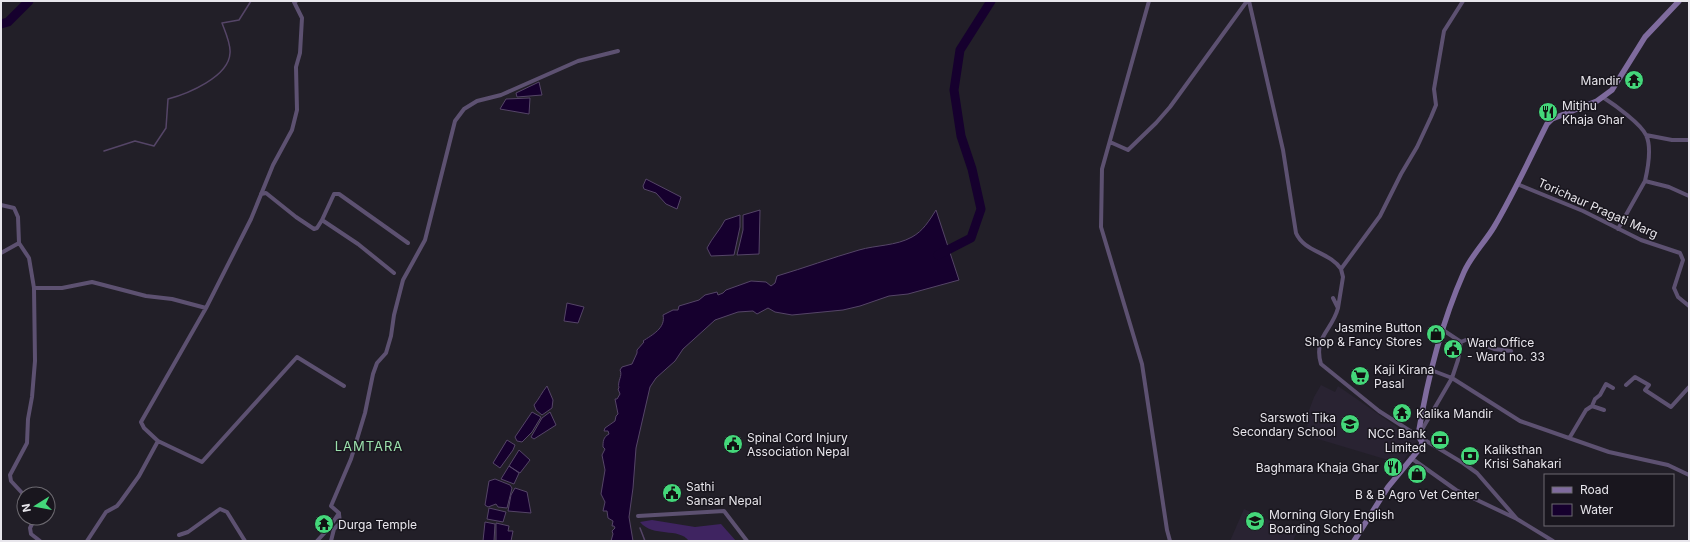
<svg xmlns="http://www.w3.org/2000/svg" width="1690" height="542" viewBox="0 0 1690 542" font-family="Inter,sans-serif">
  <rect width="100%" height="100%" fill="#221f28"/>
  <path fill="#292332" d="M1321 385 1335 392 1338 386 1417 441 1400 466 1388 460 1308 436 1307 416 1314 397Z
    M1244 509 1297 532 1293 541H1230Z"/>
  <path fill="#3f2461" d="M652 520 695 527 721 524 736 541H689C679 527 653 538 640 522Z"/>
  <path fill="#16002e" stroke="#554567" d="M539 82 542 95 517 97 516 93Z
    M530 98 529 114 500 109 506 99Z
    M646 179 681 197 677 209 666 204 656 193 644 189 643 186Z
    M760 210 759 254 737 255 743 230V215Z
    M936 210 959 280 908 294 889 296 860 306 843 310 792 315 775 312 768 308 757 314 753 311 738 312 715 320 683 349 675 361 656 378 650 387 636 448 633 488 629 517 633 541H611L613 534 612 531 615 528 614 526H612L613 521 608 518 607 511H603L605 502 601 494 605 470 602 455 605 449 603 447C603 442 603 437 609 434L608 431H604L605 428 615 421 616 416 618 414 615 399H617L620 394 618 389 619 388C617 381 623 376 620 370L622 367 632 364 637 353V350L644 342 643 341C652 335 666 328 663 315L673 310H678L679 306 699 300 705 295 717 292 718 295 723 293 726 290 751 281 766 282 771 286 775 283 777 276C804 268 831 258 859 250 876 245 896 246 912 237 923 231 929 221 936 210Z
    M740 215V227L734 255 711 256 707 248C712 238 720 230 725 220Z
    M567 303 584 307 578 323 564 321Z
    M547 386 553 400 552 408 542 415 536 410 534 405C539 399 542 392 547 386Z
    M532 412 541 417 532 432 522 442 517 441 515 437Z
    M550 412 556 425 534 439 531 437 542 418Z
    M507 440 515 445 513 450 500 468 493 463Z
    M519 450 530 460 520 473 509 466Z
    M509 466 519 473 514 484 501 479Z
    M495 479 510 485 512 488 507 508 498 507 496 504 488 507 485 505 489 481Z
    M515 488 527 492 531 513 508 511 511 495Z
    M489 508 506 512 503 522 487 519Z
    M485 522 495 524 494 541H483Z
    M496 523 509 526 508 531H513L511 541H496Z"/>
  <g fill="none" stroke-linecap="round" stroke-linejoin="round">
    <path stroke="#554567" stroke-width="1.5" d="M104 151 135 141 154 146 166 128 168 99C187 94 229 77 230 53 231 44 225 31 222 23L239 20 251 1
      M640 528 645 541"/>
    <path stroke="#16002e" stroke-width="9" d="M1 24 8 22 29 1
      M938 255 971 238 981 209 972 169 961 136 954 90 960 50 991 1"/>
    <path stroke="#5d5171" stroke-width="4" d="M1149 1 1102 169 1101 227 1142 364 1167 530 1170 541
      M1249 1 1283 150 1296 233C1304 252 1330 252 1341 269
      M1604 98C1615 105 1641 124 1646 135 1652 147 1648 168 1645 181L1669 187 1689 196
      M1646 135 1672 140H1689
      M1110 142 1128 150 1156 123 1170 107 1247 1
      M1517 184 1583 211 1641 240 1680 253 1683 260 1674 288 1678 297 1689 306
      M261 194 266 193 296 217 314 229 317 228 322 220 358 244 394 273
      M1 205 14 208 18 217 19 243
      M322 220 334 194H339L408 243
      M1618 229 1645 181
      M1 253 19 243 29 258 34 288 35 361 32 397 28 419 27 443 10 475 11 481 24 495
      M34 288H62L92 282 146 296 172 299 206 308
      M1333 298 1338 308C1332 331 1313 337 1321 364L1379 411 1418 436 1463 463 1477 473 1517 519
      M1338 308 1343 277 1341 269 1380 216 1401 174 1417 147 1431 117 1436 105 1434 89 1444 31 1463 1
      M1461 342 1468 339 1494 349 1511 351
      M1431 370 1452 378 1520 421 1609 452 1668 465 1689 475
      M1626 385 1635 377 1649 385 1645 390 1671 407 1689 387
      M1592 406 1604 410
      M1420 433 1452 378 1458 360 1461 342 1443 330
      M1570 437 1586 410 1592 406 1595 399 1600 395 1606 384 1613 388
      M158 441 202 462 297 357 344 386
      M1411 458 1456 490 1517 519 1553 541
      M638 516 724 511 747 541
      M35 518 30 528 31 534 40 541
      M179 535 188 532 220 509 227 512 245 541
      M87 541 106 512 117 506 121 501 139 476 158 441 144 428 141 422 206 308 251 219 273 165 292 130 297 110 296 67 300 53 302 18 294 2 296 1
      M317 541 329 528 339 513 331 506 351 459 365 413 373 374 377 363 386 353 391 336 394 315 403 280 425 240 455 121 464 109 477 101 501 95 578 61 618 51
      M331 541 334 529 340 523 339 514"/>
    <path stroke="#7f6b9e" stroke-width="5.5" d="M1354 541 1388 487 1421 447 1422 442 1418 436C1427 380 1441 324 1464 272 1471 256 1485 242 1494 227 1514 193 1530 158 1547 124L1552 119 1597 101 1612 90 1645 37 1679 1"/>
  </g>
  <defs>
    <g id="temple-disc" transform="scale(1)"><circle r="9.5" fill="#44d77a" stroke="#19161e"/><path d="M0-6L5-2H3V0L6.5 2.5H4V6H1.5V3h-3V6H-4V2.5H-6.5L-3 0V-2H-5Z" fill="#111"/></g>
    <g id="restaurant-disc" transform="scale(1)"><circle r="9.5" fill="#44d77a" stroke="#19161e"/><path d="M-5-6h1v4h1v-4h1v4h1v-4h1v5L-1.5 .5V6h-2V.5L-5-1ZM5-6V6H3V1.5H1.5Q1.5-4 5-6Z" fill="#111"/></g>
    <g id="shop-disc" transform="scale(1)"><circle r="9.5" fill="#44d77a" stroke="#19161e"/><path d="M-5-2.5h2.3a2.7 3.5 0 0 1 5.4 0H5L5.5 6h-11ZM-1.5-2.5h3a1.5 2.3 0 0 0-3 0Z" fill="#111"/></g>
    <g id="civic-disc" transform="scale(1)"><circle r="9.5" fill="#44d77a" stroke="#19161e"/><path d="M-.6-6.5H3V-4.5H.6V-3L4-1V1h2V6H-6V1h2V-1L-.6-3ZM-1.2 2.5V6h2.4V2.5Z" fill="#111"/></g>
    <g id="supermarket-disc" transform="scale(1)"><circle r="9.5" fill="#44d77a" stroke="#19161e"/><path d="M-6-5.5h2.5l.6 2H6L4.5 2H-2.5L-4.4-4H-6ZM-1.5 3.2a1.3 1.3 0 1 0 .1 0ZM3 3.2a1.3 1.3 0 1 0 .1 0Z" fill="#111"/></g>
    <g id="school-disc" transform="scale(1)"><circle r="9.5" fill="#44d77a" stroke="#19161e"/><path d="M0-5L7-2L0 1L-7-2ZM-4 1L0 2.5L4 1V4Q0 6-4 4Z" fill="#111"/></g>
    <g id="bank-disc" transform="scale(1)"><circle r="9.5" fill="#44d77a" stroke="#19161e"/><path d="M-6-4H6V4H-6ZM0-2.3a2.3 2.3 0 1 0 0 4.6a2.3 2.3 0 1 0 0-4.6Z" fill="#111"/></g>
  </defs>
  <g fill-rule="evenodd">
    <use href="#temple-disc" x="1634" y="80"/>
    <use href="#restaurant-disc" x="1548" y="112"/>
    <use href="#shop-disc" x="1436" y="334"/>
    <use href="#civic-disc" x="1453" y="349"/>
    <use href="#supermarket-disc" x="1360" y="376"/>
    <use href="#temple-disc" x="1402" y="413"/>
    <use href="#school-disc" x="1350" y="424"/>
    <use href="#bank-disc" x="1440" y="440"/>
    <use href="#civic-disc" x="733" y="444"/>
    <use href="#bank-disc" x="1470" y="456"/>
    <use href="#restaurant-disc" x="1393" y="467"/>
    <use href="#shop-disc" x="1417" y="474"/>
    <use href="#civic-disc" x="672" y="493"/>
    <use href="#school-disc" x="1255" y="521"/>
    <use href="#temple-disc" x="324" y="524"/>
  </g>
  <g text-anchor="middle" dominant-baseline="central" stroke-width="3" stroke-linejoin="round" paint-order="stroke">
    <g font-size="12" fill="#e8e6ec" stroke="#19161e" text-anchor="start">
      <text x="1620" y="80" text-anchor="end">Mandir</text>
      <text x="1562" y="105">Mitjhu<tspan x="1562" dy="14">Khaja Ghar</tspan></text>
      <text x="1422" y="327" text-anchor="end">Jasmine Button<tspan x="1422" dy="14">Shop &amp; Fancy Stores</tspan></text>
      <text x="1467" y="342">Ward Office<tspan x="1467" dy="14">- Ward no. 33</tspan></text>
      <text x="1374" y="369">Kaji Kirana<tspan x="1374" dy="14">Pasal</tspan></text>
      <text x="1416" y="413">Kalika Mandir</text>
      <text x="1336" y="417" text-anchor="end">Sarswoti Tika<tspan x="1336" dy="14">Secondary School</tspan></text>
      <text x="1426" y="433" text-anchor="end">NCC Bank<tspan x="1426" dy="14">Limited</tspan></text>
      <text x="747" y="437">Spinal Cord Injury<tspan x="747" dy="14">Association Nepal</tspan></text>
      <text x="1484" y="449">Kaliksthan<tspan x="1484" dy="14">Krisi Sahakari</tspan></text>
      <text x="1379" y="467" text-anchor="end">Baghmara Khaja Ghar</text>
      <text x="686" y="486">Sathi<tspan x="686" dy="14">Sansar Nepal</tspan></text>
      <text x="1417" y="494" text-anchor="middle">B &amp; B Agro Vet Center</text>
      <text x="1269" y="514">Morning Glory English<tspan x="1269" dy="14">Boarding School</tspan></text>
      <text x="338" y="524">Durga Temple</text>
    </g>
    <g font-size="12" fill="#e8e6ec" stroke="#19161e">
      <text transform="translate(1598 208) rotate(24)">Torichaur Pragati Marg</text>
    </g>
    <g font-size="13" letter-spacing="1" fill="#9be0ac" stroke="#19161e">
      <text x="369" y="446">LAMTARA</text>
    </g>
  </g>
  <rect width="1690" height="542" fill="none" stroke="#e8e6ec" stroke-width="4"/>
  <rect x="1544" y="474" width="130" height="52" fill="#19161e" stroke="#6c6970"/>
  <rect x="1552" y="487" width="20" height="6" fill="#7f6b9e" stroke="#6c6970"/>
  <text x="1580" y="494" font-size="12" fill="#e8e6ec">Road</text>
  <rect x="1552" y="504" width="20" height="12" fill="#16002e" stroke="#6c6970"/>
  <text x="1580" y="514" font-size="12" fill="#e8e6ec">Water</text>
  <g transform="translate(36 506) rotate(259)"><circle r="19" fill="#19161e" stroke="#6c6970"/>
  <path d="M0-3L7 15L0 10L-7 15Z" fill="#44d77a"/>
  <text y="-6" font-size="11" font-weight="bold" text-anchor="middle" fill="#e8e6ec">N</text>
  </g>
</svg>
